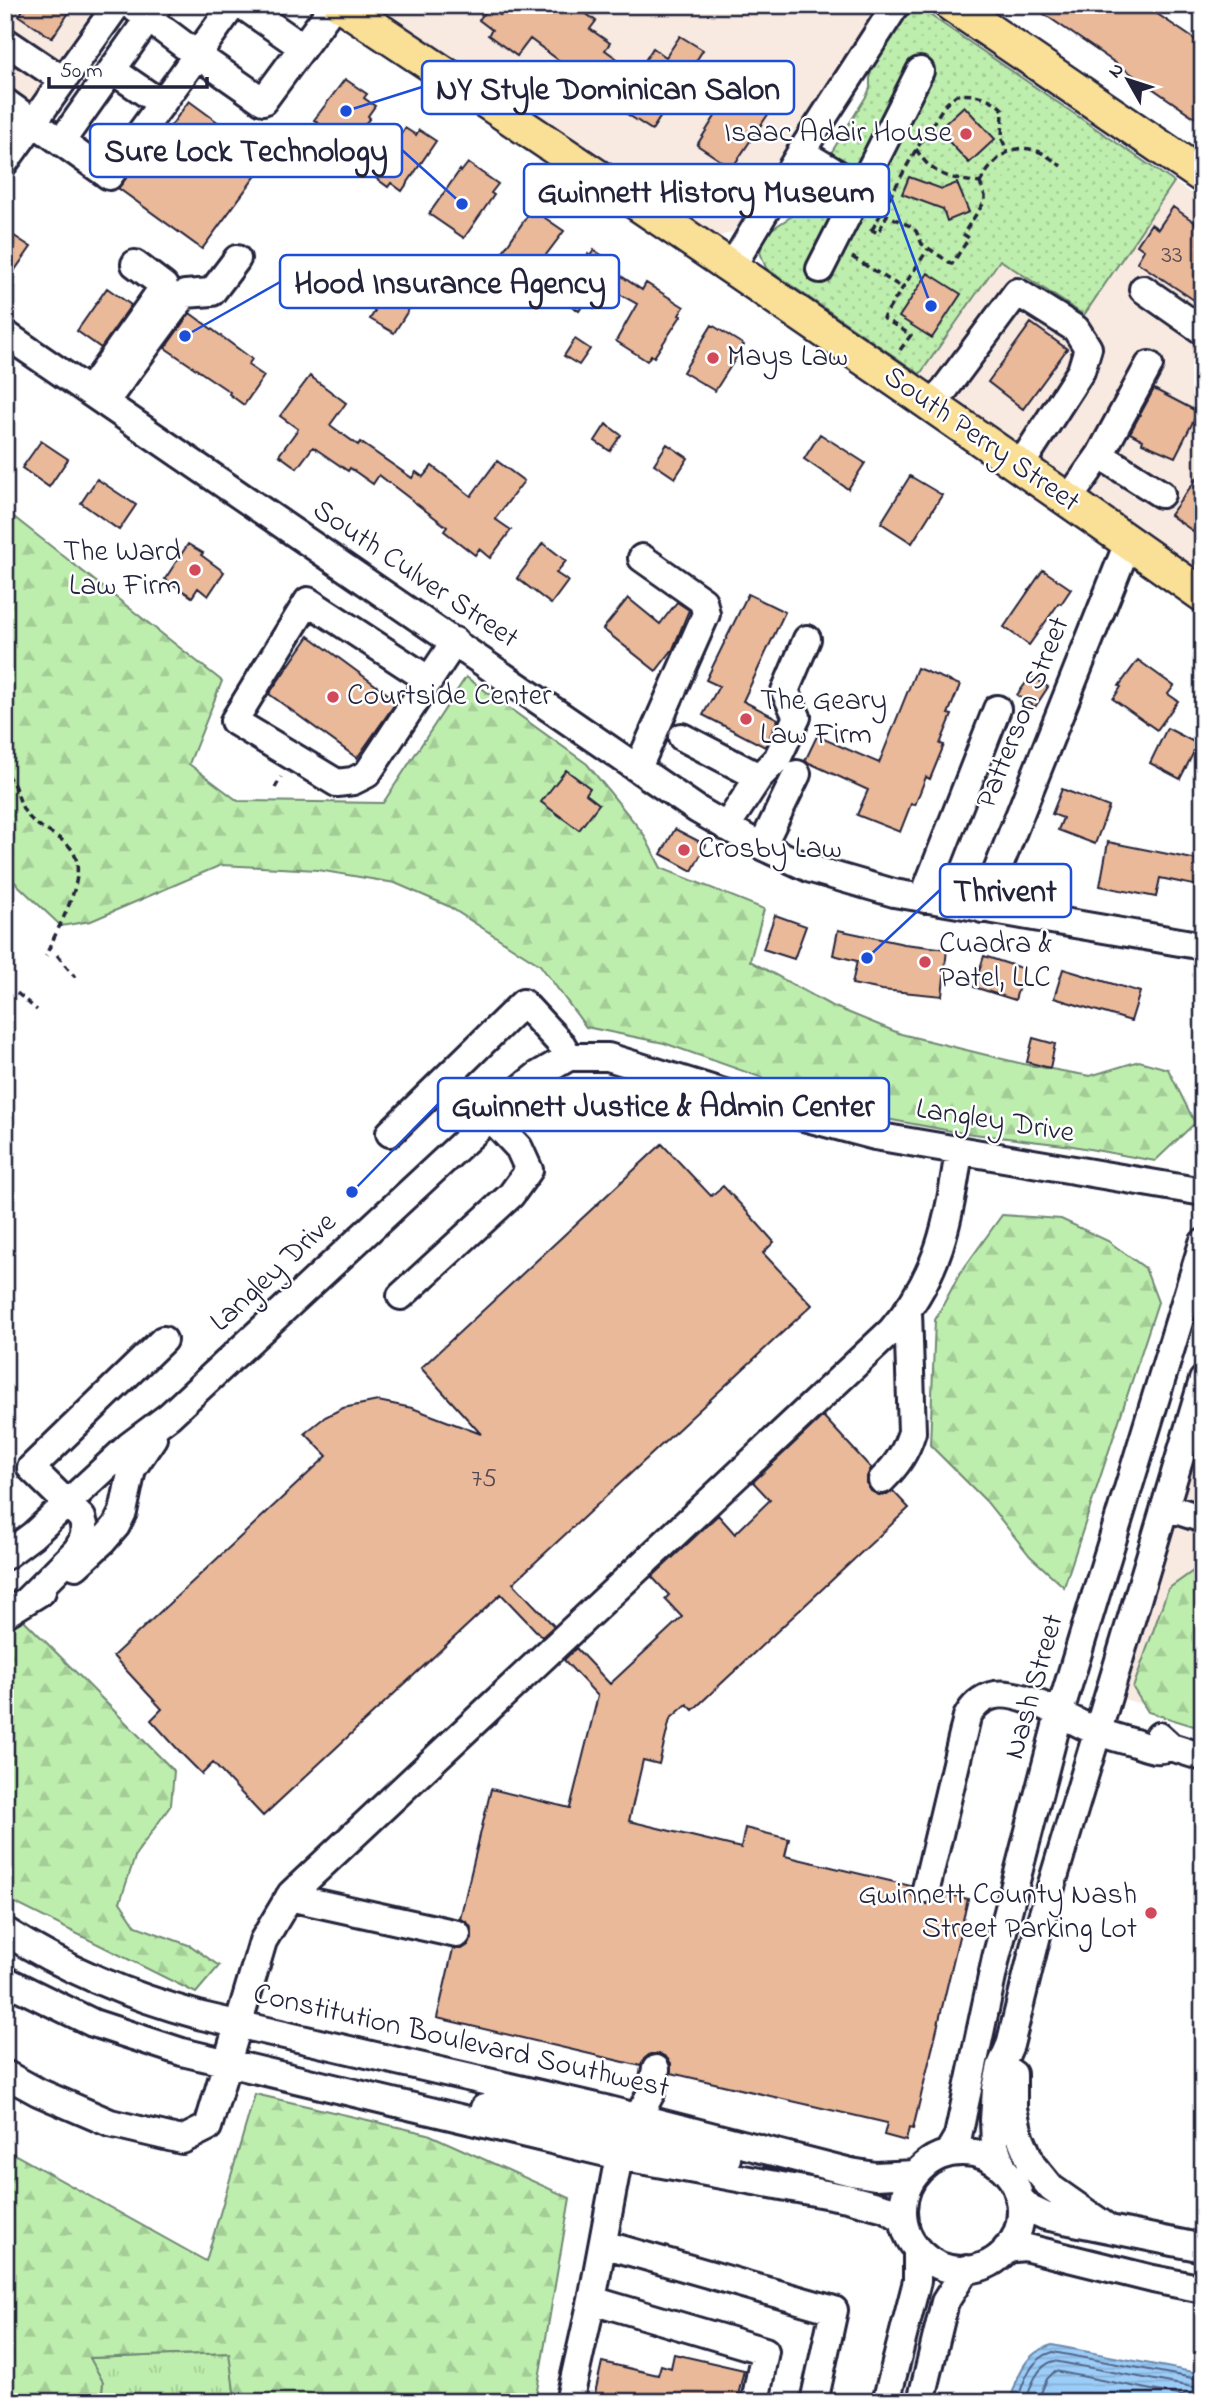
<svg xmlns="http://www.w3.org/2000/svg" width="1208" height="2407" viewBox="0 0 1208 2407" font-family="'Indie Flower',sans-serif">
  <defs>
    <pattern id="grass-tufts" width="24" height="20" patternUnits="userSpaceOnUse" patternTransform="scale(1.75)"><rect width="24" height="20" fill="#beeead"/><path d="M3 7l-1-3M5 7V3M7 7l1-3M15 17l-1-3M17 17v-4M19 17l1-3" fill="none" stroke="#a3cc96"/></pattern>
    <pattern id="forest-firs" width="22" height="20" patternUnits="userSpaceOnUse" patternTransform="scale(1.75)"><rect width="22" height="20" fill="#beeead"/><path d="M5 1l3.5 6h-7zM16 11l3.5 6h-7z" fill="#a3cc96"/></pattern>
    <pattern id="park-dots" width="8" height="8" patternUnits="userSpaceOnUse" patternTransform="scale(1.75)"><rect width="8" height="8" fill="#beeead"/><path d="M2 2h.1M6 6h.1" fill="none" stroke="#a3cc96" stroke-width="1.8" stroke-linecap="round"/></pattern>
    <pattern id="water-rules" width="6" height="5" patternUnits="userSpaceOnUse" patternTransform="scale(1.75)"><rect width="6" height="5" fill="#9ccdf8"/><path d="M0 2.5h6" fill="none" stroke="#86b0d6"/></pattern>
  </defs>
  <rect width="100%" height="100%" fill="#fff"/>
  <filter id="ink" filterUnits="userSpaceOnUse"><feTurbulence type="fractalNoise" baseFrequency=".0143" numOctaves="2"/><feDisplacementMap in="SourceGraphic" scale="14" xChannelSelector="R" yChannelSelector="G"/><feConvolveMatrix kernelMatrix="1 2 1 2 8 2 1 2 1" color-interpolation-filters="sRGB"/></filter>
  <g filter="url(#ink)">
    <path fill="#f8eae1" d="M5 5H96L5 138Z
      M374 5H880L743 224 736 231 721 236 713 234Z
      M1174 182 1203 201V577L920 374 1000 260 1084 315Z
      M1203 1419V1724L1118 1697Z"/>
    <path fill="url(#grass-tufts)" stroke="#708874" stroke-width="2" d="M230 2353 234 2391 243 2402H101L103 2382 89 2358Z"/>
    <path fill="url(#forest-firs)" stroke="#708874" stroke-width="2" d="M5 510 222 681 189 764 238 801 383 803 466 677 587 764 643 833 661 868 764 909 750 961 830 1005 901 1034 1023 1064 1090 1076 1139 1061 1168 1069 1195 1123 1155 1161 1073 1146 957 1132 870 1116 664 1043 586 1027 540 965 448 906 395 883 318 870 221 865 91 921 61 926 5 873Z
      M1002 1215 1061 1219 1108 1241 1145 1268 1158 1302 1064 1587 1030 1556 986 1501 930 1445 935 1320 959 1275Z
      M1203 1564V1729L1148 1712 1133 1688 1168 1589Z
      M5 1601 174 1771 171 1805 136 1854 120 1902 136 1926 191 1946 219 1966 196 1993 5 1898Z
      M255 2094 428 2134 570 2198 535 2402H243L234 2391 229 2353 90 2358 103 2382 101 2402H5V2149L206 2261Z"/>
    <path fill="url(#park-dots)" stroke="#708874" stroke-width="2" d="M921 9 1174 182 1084 315 1000 260 920 374 766 268 760 252 766 233 792 216 867 95 870 88V69L906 12Z"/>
    <path fill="url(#water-rules)" stroke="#6b89ac" stroke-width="2" d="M1052 2345 1203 2374V2402H1010C1017 2376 1025 2352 1052 2345Z"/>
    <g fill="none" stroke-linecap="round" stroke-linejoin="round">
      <path stroke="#536687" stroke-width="2" d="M1017 2402C1023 2381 1031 2358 1053 2352L1203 2380
        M1026 2402C1030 2387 1037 2365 1054 2361L1203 2389
        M1037 2402 1047 2379 1055 2371 1203 2400"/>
    </g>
    <path fill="#e9b99a" stroke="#22223b" stroke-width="2" d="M26 5H74L52 38 19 16Z
      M507 5H574L596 21 590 29 610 43 605 50 637 73 653 48 666 57 680 36 703 50 652 130 613 105 615 102 530 39 517 56 488 35 492 30 479 20 489 7 500 15Z
      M1031 5H1060L1070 13 1075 5H1144L1203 45V123Z
      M345 79 367 94 364 98 375 106 368 116 370 118 348 145 314 120Z
      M741 87 773 107 732 168 697 145 726 99 729 101Z
      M189 101 268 159 202 249 118 188 145 154 148 157Z
      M964 106 995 139 969 163 938 130Z
      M405 128 416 135 419 130 436 141 402 191 391 183 388 187 373 176Z
      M468 163 498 184 491 193 494 195 464 238 429 214 460 170 461 172Z
      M909 177 942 189 957 183 969 212 947 221 943 209 902 194Z
      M1173 207 1203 228V306L1137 262 1144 250 1137 245 1151 224 1158 229Z
      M532 209 564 231 527 280 497 260Z
      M5 230 31 247 5 284Z
      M594 250 612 262 608 267 642 290 646 283 684 307 679 315 681 316 654 357 651 355 647 361 616 341 637 304 610 289 594 308 585 302 579 311 561 299 588 254 590 256Z
      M928 273 961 294 932 338 899 317Z
      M107 288 131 305 101 348 77 331Z
      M373 288 409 309 394 333 370 319 375 311 363 304Z
      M190 313 252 359 248 365 264 376 244 405 229 394 230 392 165 348Z
      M1031 323 1067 349 1023 409 988 382Z
      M712 325 744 345 715 391 683 372Z
      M575 339 590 349 579 365 564 356Z
      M310 376 346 403 330 425 358 445 360 442 412 478 416 472 423 477 432 466 471 496 497 461 524 481 495 519 511 530 490 558 479 549 475 555 444 531 447 527 379 475 373 484 350 468 348 471 313 447 297 468 279 455 298 429 280 416Z
      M1154 389 1198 412 1175 457 1142 443 1143 440 1130 433Z
      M606 424 621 435 610 451 595 441Z
      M820 434 865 463 848 489 804 459Z
      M41 441 68 459 49 487 22 468Z
      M667 444 688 458 675 478 654 464Z
      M1203 470V538L1170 515Z
      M910 476 942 495 912 543 881 523Z
      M97 479 136 505 119 530 81 503Z
      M543 543 566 561 556 573 568 581 551 604 517 578Z
      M188 544 203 553 201 555 224 572 208 596 198 588 192 597 165 579Z
      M1043 570 1071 589 1061 604 1059 603 1029 645 1004 627Z
      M748 594 785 612 743 701 778 719 765 747 703 715 719 686 706 680Z
      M628 598 660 624 677 602 689 610 673 649 656 671 603 629Z
      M309 636 397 701 357 758 269 694Z
      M1138 660 1174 686 1168 694 1178 701 1157 730 1113 699 1121 687 1119 686Z
      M917 668 960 685 948 714 952 715 940 744 944 745 930 779 926 777 915 805 911 804 900 832 857 815 868 790 805 761 817 736 879 763Z
      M1031 676 1048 687 1035 707 1017 695Z
      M1167 728 1198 744 1180 779 1150 763Z
      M566 770 590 788 586 794 599 804 579 830 541 802Z
      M1062 789 1109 807 1095 844 1058 830 1063 818 1052 814Z
      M675 829 706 845 692 871 661 854Z
      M1108 842 1203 861V887L1160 878 1156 897 1100 886Z
      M775 915 806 926 794 959 763 949Z
      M838 930 904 944 947 949 942 996 882 990 852 984 857 961 833 955Z
      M984 956 1024 969 1015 1000 974 987Z
      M1063 969 1140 992 1131 1021 1054 998Z
      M1033 1038 1055 1044 1050 1068 1027 1062Z
      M662 1144 711 1196 723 1186 741 1205 774 1242 763 1253 812 1305 513 1583 554 1626 542 1637 501 1594 263 1816 213 1763 202 1774 183 1755 151 1720 162 1709 113 1656 327 1456 305 1433 325 1417 343 1408 378 1401 412 1408 481 1434 421 1368Z
      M823 1416 871 1468 867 1477V1484L871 1491 879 1495H887L893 1491 909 1508 693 1710 687 1704 670 1719 659 1764 643 1760 629 1821 741 1848 745 1828 789 1839 785 1856 911 1886V1894L916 1901 922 1904H931L938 1899 941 1893 968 1899 913 2129 909 2128 906 2141 884 2135 887 2123 671 2073V2063L666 2057 660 2054H650L644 2059 641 2066 437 2018 453 1949H462L468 1945 472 1938V1929L467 1922 460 1919 491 1789 570 1808 598 1696 564 1660 576 1648 610 1684 682 1617 665 1599 669 1595 652 1577 718 1515 735 1534 770 1500 753 1482Z
      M674 2354 744 2370 737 2400 593 2402 602 2362 658 2375 661 2365 671 2368Z"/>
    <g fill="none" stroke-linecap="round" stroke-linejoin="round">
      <g stroke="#22223b" stroke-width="32">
        <path id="minor" d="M242 5 302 47
          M136 9 197 55 233 5
          M5 41 63 80
          M112 70 162 104
          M5 102 109 176 197 55 263 101 334 5
          M61 142 158 5
          M801 152 861 188
          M5 162 117 5
          M731 268 801 152 896 5
          M820 269 920 71
          M1143 289 1203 331
          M5 334 698 810 755 843 811 869 894 893 1203 946
          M89 391 164 286 135 264
          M105 402 185 294 212 292 237 259
          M933 405 1017 292 1076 329 1088 348 1081 371 1020 466
          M1100 455 1161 494
          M1068 500 1100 455 1149 365
          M429 680 308 601 234 721 337 783 353 781 367 774 455 641
          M682 737 759 777
          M638 768 706 614 703 601 642 558
          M726 827 759 777 777 759 797 717 785 691 807 639
          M762 846 797 774
          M925 899 927 888 997 709
          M982 909 1128 543
          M390 1133 523 1003 562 1045 569 1057
          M401 1296 511 1195 529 1170 519 1148 490 1117
          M882 1480C897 1465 906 1452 912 1432L908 1311
          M1166 1507 1203 1519
          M5 1556 33 1535 129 1446 169 1416 523 1087 538 1075 569 1057H608L792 1114 875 1136 1203 1192
          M76 1566 103 1541 116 1526 123 1512 132 1469 153 1438
          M27 1600 76 1551C84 1540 87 1531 82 1518L31 1468 163 1340
          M5 1614 42 1591
          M1159 1736 1171 1747 1203 1757
          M926 1889 967 1717C972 1708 980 1699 991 1696 1018 1687 1068 1719 1093 1730 1106 1735 1121 1739 1135 1743 1149 1748 1157 1752 1171 1747
          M289 1897 457 1934
          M5 1931C67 1971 132 1997 202 2016L605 2109 851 2172 875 2176 915 2174
          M5 1980 93 2023 182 2052 619 2156 847 2198 885 2208 903 2219
          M5 2074 38 2092 110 2123 182 2140 208 2127 263 1941 291 1894 891 1331C939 1276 949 1221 959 1151
          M1013 2074V2109L1019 2134 1032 2165 1051 2188 1108 2228
          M484 2108 488 2107 584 2127 617 2129 638 2117 651 2093 656 2069
          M903 2211a59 59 0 1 1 118 0a59 59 0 1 1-118 0Z
          M948 2153 958 2136 996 1958 1059 1715 1203 1243
          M727 2158 662 2143 638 2145 619 2156 592 2300 765 2351 755 2402
          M1003 2168 995 2146 994 2120 996 2089 1001 2066 1010 2045 1039 1927 1203 1380
          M1019 2198 1030 2209 1045 2216 1203 2248
          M603 2244 834 2310 814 2402
          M1006 2249 1024 2247 1153 2279 1203 2289
          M569 2402 592 2300
          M886 2402 917 2281V2249
          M921 2402 945 2302 966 2269"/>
      </g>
      <g stroke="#22223b" stroke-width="38">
        <path id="major" d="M341 5C631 197 919 394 1203 595
          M952 5 1203 176"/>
      </g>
      <path stroke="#22223b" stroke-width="3.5" stroke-dasharray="7 5" stroke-linecap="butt" d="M916 149C933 177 950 178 980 183
        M980 183C991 162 1010 141 1037 151 1045 153 1054 161 1061 166
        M870 229 878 233 887 215 910 226 916 231 922 244 952 264 969 238 963 234 985 201V196L980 183
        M872 230 914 153 944 106 956 95C974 93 992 97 1003 110L1002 139 1007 151
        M852 257 901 287
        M900 350 911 335 883 318 928 249
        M5 775C19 784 17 804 28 816 39 829 55 833 68 845 95 871 56 928 46 956
        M275 788 281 777
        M57 955 75 977
        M17 993 37 1010"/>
      <use href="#minor" stroke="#fff" stroke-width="26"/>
      <use href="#major" stroke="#fadf96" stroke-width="33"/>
    </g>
  </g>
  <g fill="#d1495b" stroke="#fff" stroke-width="2.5">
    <circle cx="966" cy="134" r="7"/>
    <circle cx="713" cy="358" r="7"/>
    <circle cx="195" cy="570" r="7"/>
    <circle cx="333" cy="697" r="7"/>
    <circle cx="746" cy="719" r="7"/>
    <circle cx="684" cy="850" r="7"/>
    <circle cx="925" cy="962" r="7"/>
    <circle cx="1151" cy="1913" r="7"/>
  </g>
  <g text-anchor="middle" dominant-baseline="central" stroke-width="5" stroke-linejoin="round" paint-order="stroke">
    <g font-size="26" fill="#544853">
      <text x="1172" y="256">33</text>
      <text x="484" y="1480">75</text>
    </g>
    <g font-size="30" fill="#22223b" stroke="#fff" text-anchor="start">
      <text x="952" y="134" text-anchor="end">Isaac Adair House</text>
      <text x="727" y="358">Mays Law</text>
      <text x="181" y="553" text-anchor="end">The Ward<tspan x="181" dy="34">Law Firm</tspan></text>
      <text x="347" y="697">Courtside Center</text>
      <text x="760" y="702">The Geary<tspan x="760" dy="34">Law Firm</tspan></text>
      <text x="698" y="850">Crosby Law</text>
      <text x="939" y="945">Cuadra &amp;<tspan x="939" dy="34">Patel, LLC</tspan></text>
      <text x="1137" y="1896" text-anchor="end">Gwinnett County Nash<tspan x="1137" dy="34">Street Parking Lot</tspan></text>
    </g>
    <g font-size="30" fill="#22223b" stroke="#fff">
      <text transform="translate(981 440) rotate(35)">South Perry Street</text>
      <text transform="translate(415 575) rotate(34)">South Culver Street</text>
      <text transform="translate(1024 713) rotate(-68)">Patterson Street</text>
      <text transform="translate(995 1122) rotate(9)">Langley Drive</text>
      <text transform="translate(274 1273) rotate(-43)">Langley Drive</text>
      <text transform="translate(1035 1687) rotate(-74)">Nash Street</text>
      <text transform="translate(461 2042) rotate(13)">Constitution Boulevard Southwest</text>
    </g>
  </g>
  <path fill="none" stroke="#1d4ed8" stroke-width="2.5" d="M346 111L422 87M462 204L402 150M931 306L889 191M185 336L280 282M867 958L940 890M352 1192L438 1104"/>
  <g fill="#1d4ed8" stroke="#fff" stroke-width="2.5">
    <circle cx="346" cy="111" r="7"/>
    <circle cx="462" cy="204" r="7"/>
    <circle cx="931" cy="306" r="7"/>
    <circle cx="185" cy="336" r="7"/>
    <circle cx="867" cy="958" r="7"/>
    <circle cx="352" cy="1192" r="7"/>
  </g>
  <g fill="#fff" stroke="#1d4ed8" stroke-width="2.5">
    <rect x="422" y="61" width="372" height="53" rx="7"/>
    <rect x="90" y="124" width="312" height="53" rx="7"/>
    <rect x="524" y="164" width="365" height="53" rx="7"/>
    <rect x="280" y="255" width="339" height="53" rx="7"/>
    <rect x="940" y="864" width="131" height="53" rx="7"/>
    <rect x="438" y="1078" width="451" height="53" rx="7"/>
  </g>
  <g font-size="32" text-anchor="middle" font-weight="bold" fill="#22223b">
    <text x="608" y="99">NY Style Dominican Salon</text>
    <text x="246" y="161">Sure Lock Technology</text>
    <text x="706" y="202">Gwinnett History Museum</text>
    <text x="450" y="293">Hood Insurance Agency</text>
    <text x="1005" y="901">Thrivent</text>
    <text x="663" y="1116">Gwinnett Justice &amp; Admin Center</text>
  </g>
  <rect width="1208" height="2407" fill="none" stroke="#fff" stroke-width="28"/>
  <rect x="14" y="14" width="1180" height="2379" fill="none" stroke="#22223b" stroke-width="2.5" filter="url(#ink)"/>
  <g transform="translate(1128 80) rotate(309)" stroke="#ffffff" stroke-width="5" paint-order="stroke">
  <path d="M0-5L12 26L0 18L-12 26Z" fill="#22223b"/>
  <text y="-10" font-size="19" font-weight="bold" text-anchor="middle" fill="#22223b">N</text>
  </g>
  <path d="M49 77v10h158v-10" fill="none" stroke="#22223b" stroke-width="3.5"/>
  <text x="60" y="77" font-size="21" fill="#22223b" stroke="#ffffff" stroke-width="5" paint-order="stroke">50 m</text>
</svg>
